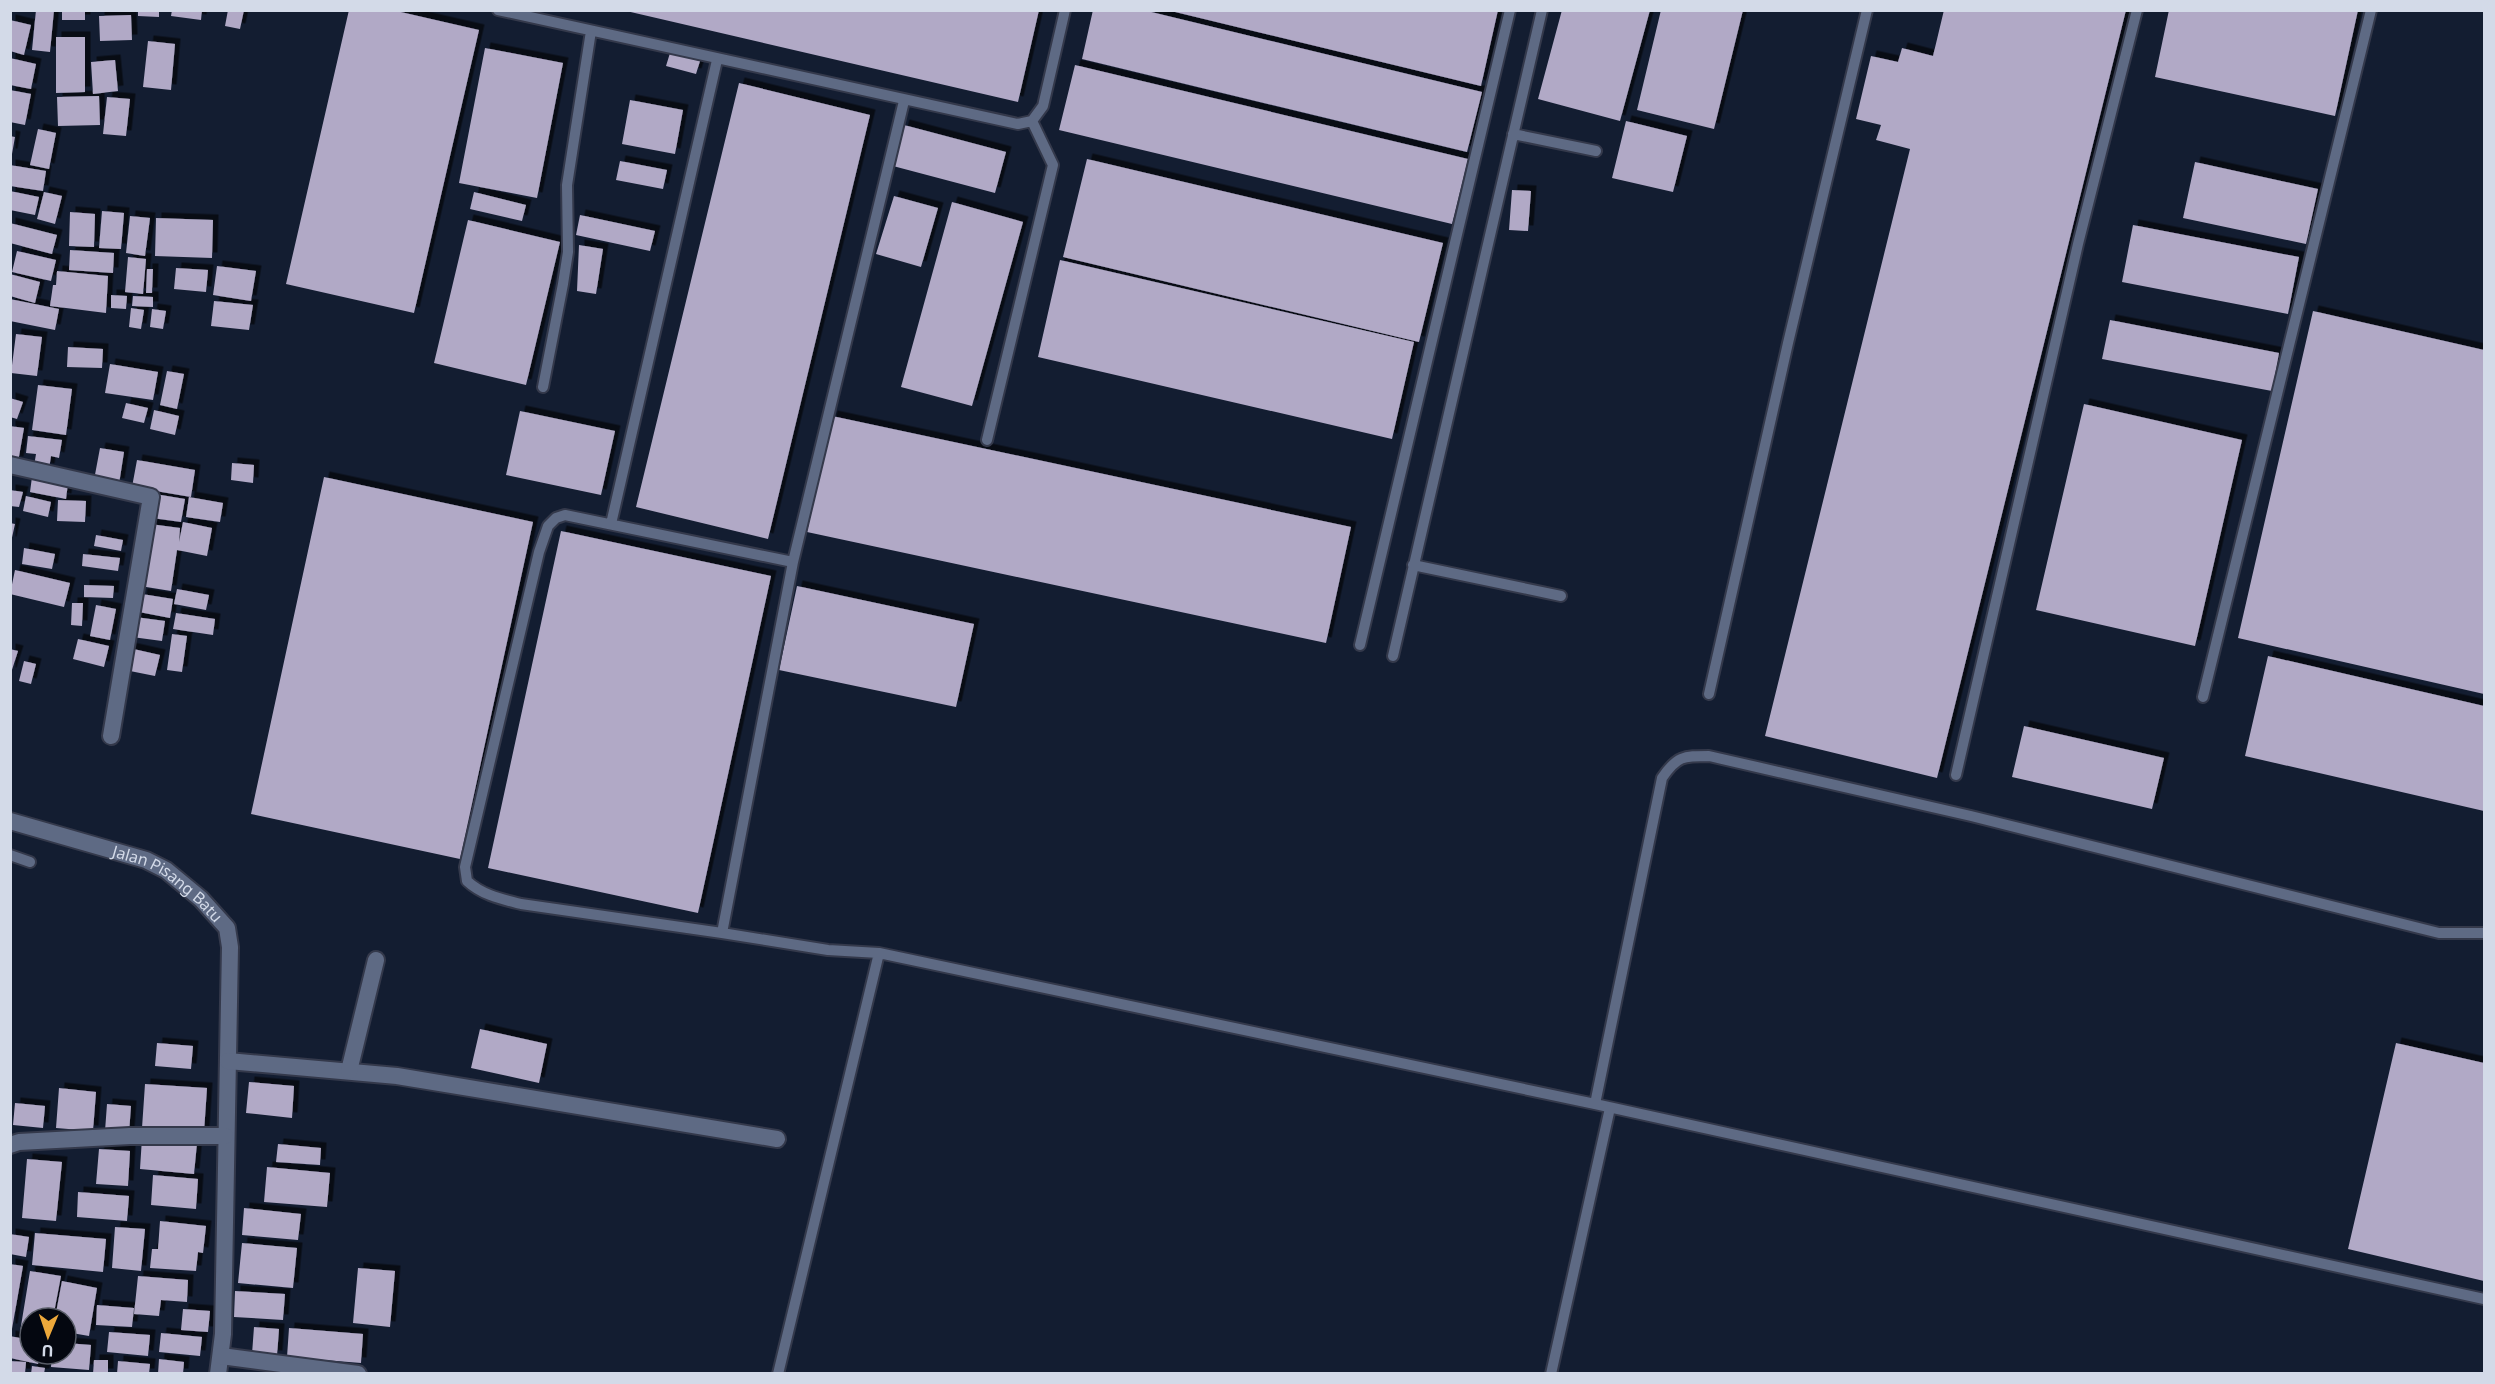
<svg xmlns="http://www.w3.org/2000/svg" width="2495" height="1384" viewBox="0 0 2495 1384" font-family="'Noto Sans',sans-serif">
  <defs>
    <filter id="shadow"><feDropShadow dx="5.5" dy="-5.5" stdDeviation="0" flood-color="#0009"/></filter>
  </defs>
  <rect width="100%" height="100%" fill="#131d31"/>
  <path fill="#b1a9c6" filter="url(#shadow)" d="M36 10H54L50 52 32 50Z
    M62 10H85V20H62Z
    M138 10H159V17L138 16Z
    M172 10H202L201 20 171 16Z
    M228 10H244L240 29 225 26Z
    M349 10H392L479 30 414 313 286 284Z
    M622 10H1039L1018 102Z
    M1093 10H1143L1482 92 1467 152 1082 59Z
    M1167 10H1498L1481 86Z
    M1562 10H1650L1620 121 1538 99Z
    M1661 10H1743L1714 129 1637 110Z
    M1944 10H2126L1937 778 1765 736 1910 149 1876 140 1881 125 1856 119 1871 56 1898 62 1902 48 1933 56Z
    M2169 10H2358L2335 116 2155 77Z
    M131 15 132 40 100 41 99 16Z
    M10 20 31 25 24 55 10 51Z
    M56 37H85V92L56 93Z
    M148 41 175 44 171 90 143 87Z
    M485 48 563 63 537 198 459 183Z
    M670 53 700 61 696 74 666 66Z
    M10 58 36 64 31 89 10 85Z
    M115 60 118 91 93 94 91 62Z
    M1075 65 1468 159 1452 224 1059 130Z
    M739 83 870 115 768 539 636 507Z
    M10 90 31 94 25 125 10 122Z
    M99 96 100 125 58 126 57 97Z
    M107 97 130 99 126 136 103 134Z
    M630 100 683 110 675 154 622 144Z
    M1626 121 1687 136 1673 192 1612 178Z
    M904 125 1006 152 995 193 893 166Z
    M38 129 56 133 49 169 30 165Z
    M10 136 15 137 12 154H10Z
    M1087 159 1443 243 1419 342 1063 257Z
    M620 161 667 170 663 189 616 180Z
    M2195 162 2318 189 2306 244 2183 218Z
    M10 165 46 171 43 191 10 186Z
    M1512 190 1531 191 1528 231 1509 230Z
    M10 191 39 197 35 215 10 210Z
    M44 192 62 196 55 224 37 219Z
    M474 192 526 205 522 221 470 209Z
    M894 196 938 208 921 267 876 254Z
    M952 202 1023 222 972 406 901 387Z
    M102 211 124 213 121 249 99 248Z
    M70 212 95 214 94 247 69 246Z
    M580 215 655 231 650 251 576 235Z
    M130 216 150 218 145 256 126 253Z
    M156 218 213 220 212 258 155 256Z
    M468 220 560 242 526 385 434 363Z
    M10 223 57 235 52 254 10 243Z
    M2133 225 2299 257 2288 314 2122 282Z
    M579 245 603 249 596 294 577 291Z
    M70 250 114 253 113 273 69 270Z
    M17 251 56 260 51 281 12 272Z
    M128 257 146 259 143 294 125 292Z
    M1060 260 1414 342 1392 439 1038 357Z
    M217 266 256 271 251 301 213 295Z
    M176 268 208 270 206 292 174 289Z
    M147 269H153L152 293H146Z
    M57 271 108 276 106 313 50 306 53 285H56Z
    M10 274 40 282 35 303 10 296Z
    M111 295 127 296 126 309 111 308Z
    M133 296 153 297V307L132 306Z
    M10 299 59 309 55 330 10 321Z
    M214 301 253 305 249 330 211 326Z
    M131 308 144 310 141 329 129 327Z
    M152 309 166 311 163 329 150 327Z
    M2313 311 2484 350V694L2238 638Z
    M2110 320 2279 353 2272 391 2102 359Z
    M16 334 42 337 37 376 11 373Z
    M68 347 103 349 102 368 67 367Z
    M110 364 158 372 153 400 105 393Z
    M167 371 184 374 177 409 160 405Z
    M38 385 72 389 66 435 32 430Z
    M10 398 23 402 17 419 10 417Z
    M126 403 148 408 144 423 122 418Z
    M2084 404 2242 440 2195 646 2036 610Z
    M154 410 179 416 175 435 150 429Z
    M520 411 615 431 601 495 506 475Z
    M832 416 1351 527 1326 643 807 532Z
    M10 426 24 428 18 462 10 461Z
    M28 436 62 440 59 458 51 456 49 469 34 466 36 454 26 453Z
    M100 448 124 452 119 484 94 480Z
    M137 460 195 470 191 497 132 487Z
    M232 463 254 465 253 483 231 480Z
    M32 477 68 483 66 499 30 492Z
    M324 477 533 522 460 859 251 814Z
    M10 490 23 492 19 507 10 506Z
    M155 494 185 499 181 522 152 518Z
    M26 496 51 502 48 517 23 511Z
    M189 497 223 503 220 522 186 517Z
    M58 500 86 501 85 522 57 521Z
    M183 522 212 528 207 556 177 550 171 591 140 586 150 524 180 528 179 542Z
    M10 523 15 524 11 542H10Z
    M561 531 771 576 698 913 488 868Z
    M96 535 123 540 121 551 94 546Z
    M24 548 55 554 52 569 22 564Z
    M83 554 120 558 118 571 82 566Z
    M15 570 70 583 64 607 10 594Z
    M84 585 114 586 113 598 84 597Z
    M797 586 974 624 956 707 779 670Z
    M177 589 209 595 206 610 174 604Z
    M142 594 173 599 170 618 139 612Z
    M72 603H83L82 626 71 625Z
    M96 605 116 609 110 640 90 636Z
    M176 613 215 619 213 635 173 629Z
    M135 617 165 621 162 641 132 637Z
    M172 634 187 636 182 672 167 670Z
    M78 639 109 646 104 667 73 659Z
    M129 648 160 655 155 676 125 670Z
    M10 649 18 651 11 673H10Z
    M2268 656 2484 706V811L2245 756Z
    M24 661 36 664 31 684 19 681Z
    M2024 726 2164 758 2152 809 2012 777Z
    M480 1029 547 1044 539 1083 471 1068Z
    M157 1043 193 1046 191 1069 155 1066Z
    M2396 1043 2484 1063V1281L2348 1249Z
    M249 1082 294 1086 292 1118 246 1113Z
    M145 1084 207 1088 204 1132 142 1128Z
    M59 1088 96 1092 93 1131 56 1128Z
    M15 1103 45 1106 43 1128 13 1125Z
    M107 1104 131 1106 129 1133 105 1131Z
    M142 1138 197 1143 194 1174 140 1169Z
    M278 1144 321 1148 320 1165 276 1162Z
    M99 1149 130 1151 128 1186 96 1184Z
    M27 1159 62 1162 56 1221 22 1218Z
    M267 1167 330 1173 327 1207 264 1202Z
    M153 1175 198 1179 196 1209 151 1205Z
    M78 1192 129 1196 127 1221 77 1217Z
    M244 1208 301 1214 298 1240 242 1235Z
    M160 1221 206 1226 203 1253 198 1252 196 1271 150 1268 152 1249H158Z
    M115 1227 145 1229 141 1271 112 1268Z
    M35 1233 106 1239 103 1272 32 1265Z
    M10 1234 29 1237 26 1257 10 1254Z
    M242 1243 297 1248 293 1288 238 1283Z
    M10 1264 23 1266 12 1329H10Z
    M358 1268 395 1271 390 1327 353 1323Z
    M30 1271 61 1276 53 1318H30V1334L20 1332Z
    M138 1276 188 1280 187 1302 161 1300 159 1316 134 1314Z
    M62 1281 97 1288 89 1336 66 1332V1318H55Z
    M235 1291 285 1294 283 1320 234 1317Z
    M97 1305 134 1308 132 1327 96 1325Z
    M183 1309 210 1311 208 1332 181 1330Z
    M254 1327 279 1329 277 1356 252 1354Z
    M289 1328 363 1334 361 1363 287 1357Z
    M109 1332 150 1335 148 1356 107 1352Z
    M161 1333 202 1337 200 1356 159 1352Z
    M10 1336 30 1340V1354H40L38 1364 10 1358Z
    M66 1343 91 1345 89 1370 51 1367 52 1354H66Z
    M159 1359 184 1362 183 1374H158Z
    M94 1360H108V1374H93Z
    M10 1361 26 1362 25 1374H10Z
    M118 1361 150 1364 149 1374H117Z
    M32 1366 45 1368 44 1374H31Z"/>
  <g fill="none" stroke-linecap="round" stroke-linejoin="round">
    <g stroke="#34394b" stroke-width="14">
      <path id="service" d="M498 10 1018 124 1032 121 1043 106 1065 10
        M1513 134 1596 151
        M543 387 563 284 568 252 567 185 591 31
        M987 440 1053 165 1032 121
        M611 524 717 60
        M1413 565 1561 596
        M1360 645 1510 10
        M1393 656 1542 10
        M1709 694 1788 343 1867 10
        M2203 697 2371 10
        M1956 775 2078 244 2137 10
        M10 855 30 862
        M722 933 521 904C501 899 482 895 467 881L465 867 539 552 548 526 556 518 565 515 793 562
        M879 953 828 950 722 933 793 562 904 101
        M1595 1104 1662 778C1677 756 1683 756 1709 756L1971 816 2439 933H2484
        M778 1374 879 953 1595 1104 2484 1299
        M1551 1374 1610 1108"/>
    </g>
    <g stroke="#34394b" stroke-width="20">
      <g id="minor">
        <path d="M10 465 151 497 111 736"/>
        <path id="s1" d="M10 821 146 860 166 870 201 899 227 928 230 947 223 1334 218 1374"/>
        <path d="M228 1061 397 1076 777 1139"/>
        <path d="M349 1071 376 960"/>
        <path d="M10 1145 19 1142 130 1136H225"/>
        <path d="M221 1356 358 1374"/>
      </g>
    </g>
    <use href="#service" stroke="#5e6a84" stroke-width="10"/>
    <use href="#minor" stroke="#5e6a84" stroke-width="16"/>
  </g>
  <g text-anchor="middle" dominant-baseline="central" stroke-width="6" stroke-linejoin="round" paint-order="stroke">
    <g font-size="16" fill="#d3dae8" stroke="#040710">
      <text stroke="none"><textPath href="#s1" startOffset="172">Jalan Pisang Batu</textPath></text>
    </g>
  </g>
  <rect width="2495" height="1384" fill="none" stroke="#d3dae8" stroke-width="24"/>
  <g transform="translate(48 1336) rotate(182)"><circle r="28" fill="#040710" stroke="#575b66" stroke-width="1.5"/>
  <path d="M0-4.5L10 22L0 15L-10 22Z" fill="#eda83b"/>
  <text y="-9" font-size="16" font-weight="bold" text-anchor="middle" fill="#d3dae8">U</text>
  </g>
</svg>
